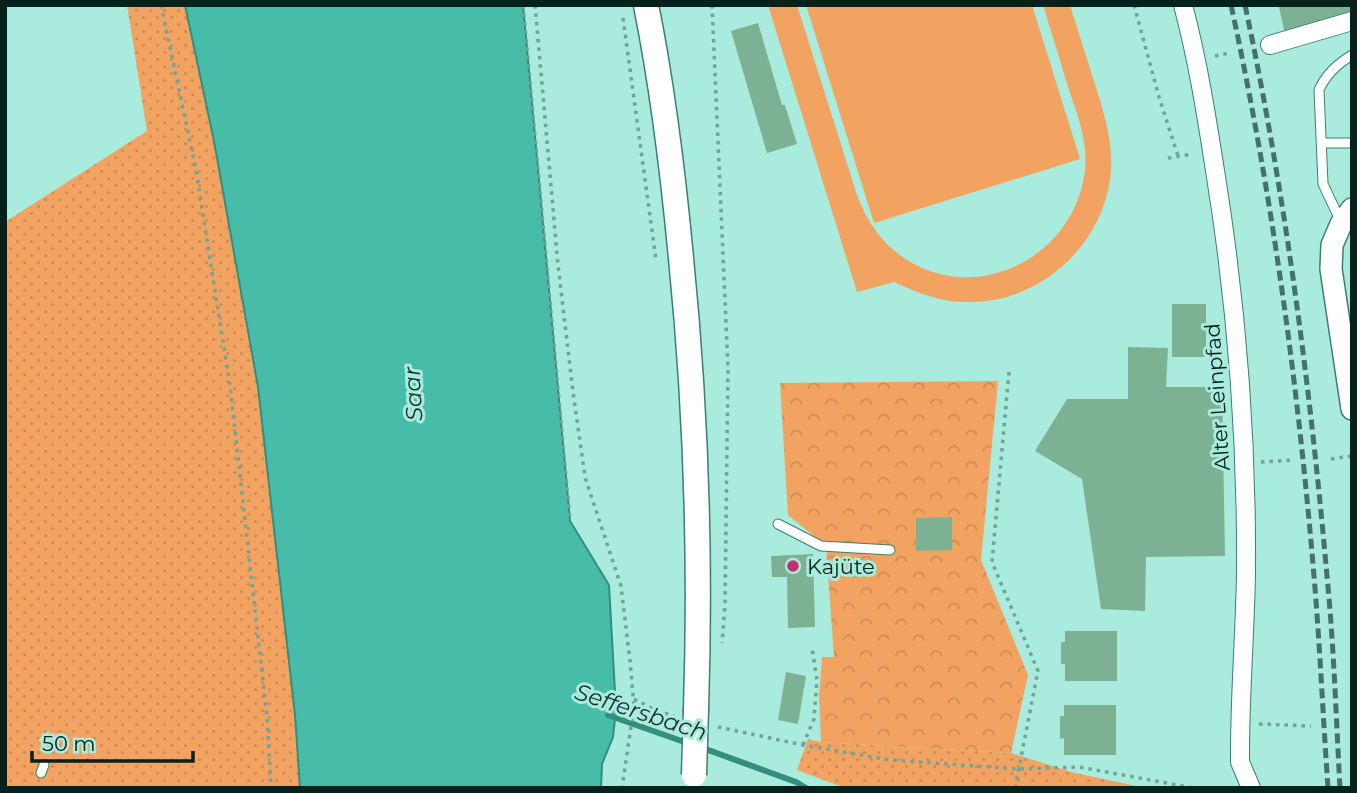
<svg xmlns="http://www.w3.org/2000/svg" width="1357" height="793" viewBox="0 0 1357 793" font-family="Montserrat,sans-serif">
  <defs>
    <pattern id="grass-dots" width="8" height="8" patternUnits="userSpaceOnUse" patternTransform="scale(1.75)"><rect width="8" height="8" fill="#f2a362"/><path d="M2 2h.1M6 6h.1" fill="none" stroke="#ce8c54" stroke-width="1.8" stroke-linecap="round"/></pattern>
    <pattern id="forest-crowns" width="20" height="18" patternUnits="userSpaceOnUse" patternTransform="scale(1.75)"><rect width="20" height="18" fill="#f2a362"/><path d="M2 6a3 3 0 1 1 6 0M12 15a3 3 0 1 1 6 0" fill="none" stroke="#ce8c54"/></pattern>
  </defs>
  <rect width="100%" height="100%" fill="#a9ebdc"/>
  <path fill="url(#grass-dots)" d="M127 5H185L214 141 258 387 295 715 300 788H5V222L147 131Z
    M808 739 821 742 1011 753 1075 773 1146 788H845L797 770Z"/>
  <path fill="url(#forest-crowns)" d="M998 381 981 560 1028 675 1011 753 821 742 819 697 822 657H834L826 546 788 515 780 383Z"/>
  <path fill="#f2a362" d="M768 5H797L856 192C863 212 873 230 889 246 960 313 1074 265 1085 170 1088 141 1077 113 1068 87 1060 59 1051 32 1043 5H1070C1078 31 1086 56 1094 81 1103 110 1113 139 1111 170 1106 242 1043 302 970 302 942 303 918 293 894 282L857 292Z
    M806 5H1032L1080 159 874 223Z"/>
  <path fill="#47bca8" stroke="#338e7e" stroke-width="2" d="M185 5H523L570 521 609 585 616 710 613 737 602 764 601 788H300L295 715 258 387 214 141Z"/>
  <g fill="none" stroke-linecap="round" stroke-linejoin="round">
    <path stroke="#338e7e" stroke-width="6" d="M608 715 690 744
      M700 747 796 782 806 788"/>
  </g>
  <path fill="#7db194" d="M1285 5H1352V13L1285 34 1279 7Z
    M758 23 782 105H785L797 144 767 153 731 31Z
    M1172 304H1206V357H1172Z
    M1128 347 1168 348 1166 387H1222L1225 556 1146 557 1145 611 1101 609 1082 479 1035 451 1067 399H1128Z
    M952 517V550L916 551V518Z
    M813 554 815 627 788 628 787 577H772L771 556Z
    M1065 631H1117V681H1065V664H1061V642H1065Z
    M786 672 806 676 798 724 778 720Z
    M1064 705H1116V755H1064V738L1060 739V716H1064Z"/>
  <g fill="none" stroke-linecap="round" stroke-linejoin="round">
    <g stroke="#3d7e71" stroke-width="11">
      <path id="service" d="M1321 143H1352
        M1341 222 1323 184 1319 90C1326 74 1337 64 1352 55
        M778 524 821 546 890 550
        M41 773 44 765"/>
    </g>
    <g stroke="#3d7e71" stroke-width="20">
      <path id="minor" d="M1183 5C1198 61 1207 119 1216 177 1237 308 1247 440 1246 573 1245 633 1240 693 1240 753V762L1251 788
        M1270 45 1352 21"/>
    </g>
    <g stroke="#3d7e71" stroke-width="24">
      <path id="tertiary" d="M1352 209 1341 224 1332 245 1331 269 1352 409"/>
    </g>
    <g stroke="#3d7e71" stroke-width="27">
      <path id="secondary" d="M646 5C663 89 673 173 681 258 696 408 701 558 696 709"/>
    </g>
    <path stroke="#6fa498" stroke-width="3.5" stroke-dasharray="3.5 5" stroke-linecap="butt" d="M161 5 196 170 230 386 267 717 271 788
      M523 5 570 521
      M535 5 558 265 573 392 585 477 621 586 630 661 634 706 622 788
      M712 5 728 368 725 604 722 643
      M1134 5 1159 97 1178 156
      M623 18 656 260
      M1215 56 1230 53
      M1168 158 1193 154
      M1009 372 992 562 1038 671 1015 788
      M1331 459 1352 456
      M1261 462 1294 460
      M634 699 657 711 674 716
      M1259 724 1311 726
      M718 727 803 745 890 760 1019 769 1079 767 1194 788
      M803 745 814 719 817 680 812 648"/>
    <use href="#service" stroke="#fff" stroke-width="9"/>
    <use href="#minor" stroke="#fff" stroke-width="18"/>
    <use href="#tertiary" stroke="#fff" stroke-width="21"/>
    <use href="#secondary" stroke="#fff" stroke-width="24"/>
    <path stroke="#467168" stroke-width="5" stroke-dasharray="10 5" stroke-linecap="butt" d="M1231 5C1272 193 1298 385 1314 576 1320 647 1323 717 1328 788
      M1245 5C1285 193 1310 385 1327 576 1334 647 1336 717 1340 788"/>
    <g stroke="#3d7e71" stroke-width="27" stroke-linecap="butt">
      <path id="secondary-bridge" d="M694 775 696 709"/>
    </g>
    <use href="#secondary-bridge" stroke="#fff" stroke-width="24"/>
  </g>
  <circle fill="#bd336e" stroke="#a9ebdc" stroke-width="2.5" cx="793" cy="566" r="7"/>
  <g text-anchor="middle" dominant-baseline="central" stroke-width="6" stroke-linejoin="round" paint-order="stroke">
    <g font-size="21" fill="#05211c" stroke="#a9ebdc">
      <text transform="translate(1217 397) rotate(-94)">Alter Leinpfad</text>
    </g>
    <g font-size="21" fill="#05211c" stroke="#a9ebdc" text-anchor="start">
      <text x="807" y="566">Kajüte</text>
    </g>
    <g font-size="23" font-style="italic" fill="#17312b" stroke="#a9ebdc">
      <text transform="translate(413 394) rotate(-93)">Saar</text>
      <text transform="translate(641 712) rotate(18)">Seffersbach</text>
    </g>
  </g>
  <rect width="1357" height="793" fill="none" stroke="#05211c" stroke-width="14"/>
  <path d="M32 751v10h161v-10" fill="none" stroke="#05211c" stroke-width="3.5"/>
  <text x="42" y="751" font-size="21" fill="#05211c" stroke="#a9ebdc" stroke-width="5" paint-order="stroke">50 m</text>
</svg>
